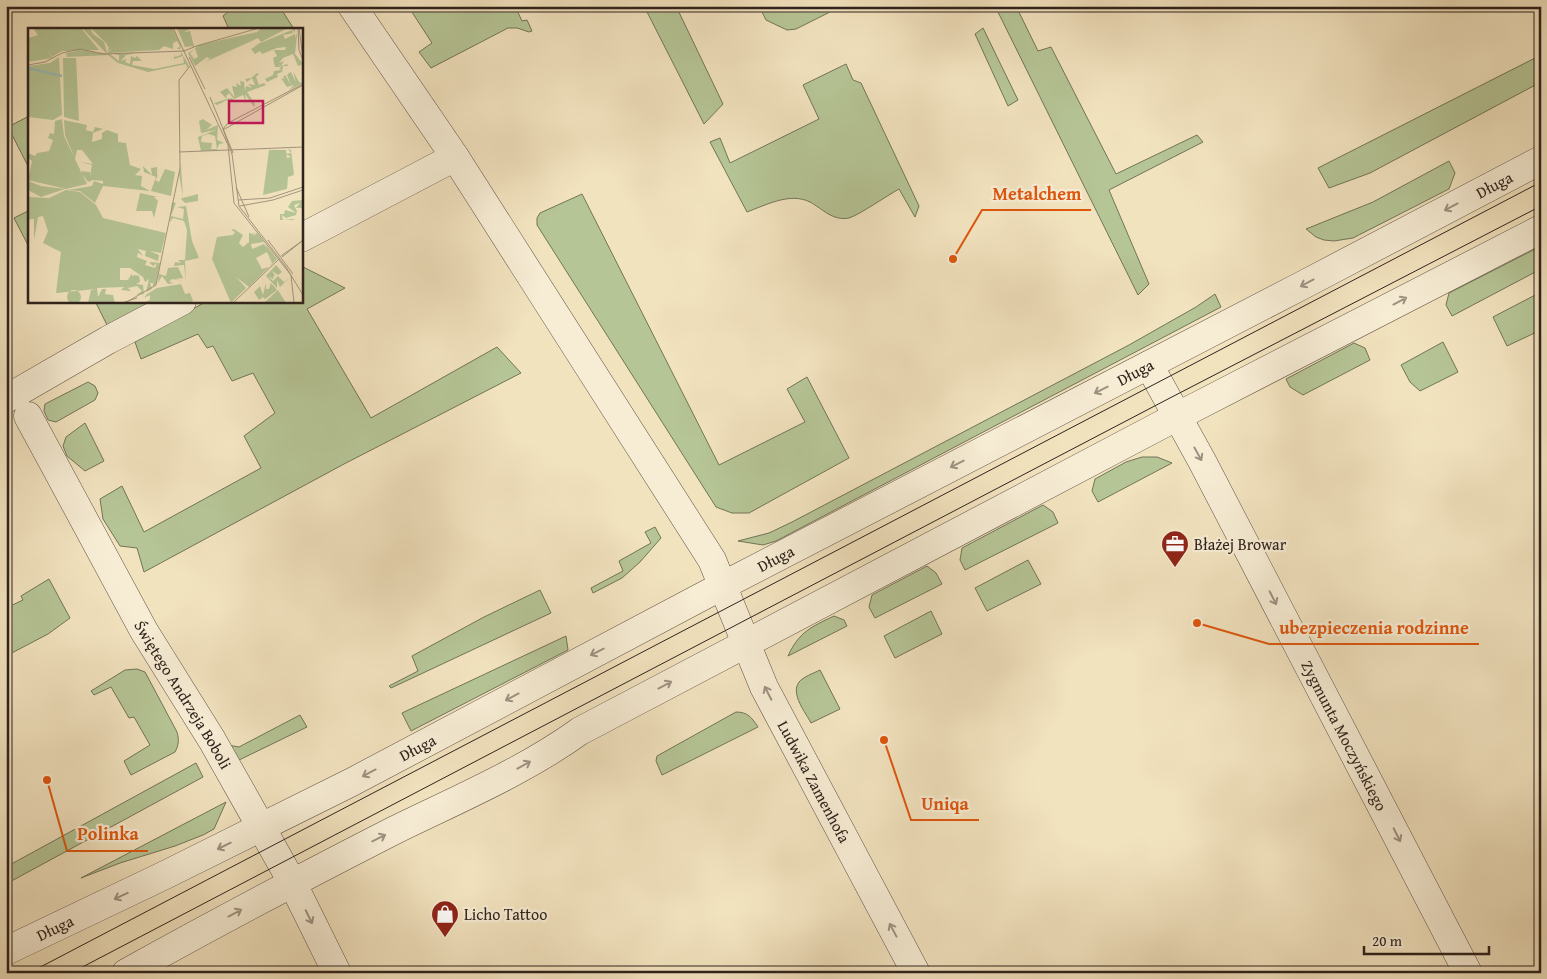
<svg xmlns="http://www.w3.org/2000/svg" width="1547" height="979" viewBox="0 0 1547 979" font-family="'Gentium Book Plus',serif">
  <rect width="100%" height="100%" fill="#f2e3bf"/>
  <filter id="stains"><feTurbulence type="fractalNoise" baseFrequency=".004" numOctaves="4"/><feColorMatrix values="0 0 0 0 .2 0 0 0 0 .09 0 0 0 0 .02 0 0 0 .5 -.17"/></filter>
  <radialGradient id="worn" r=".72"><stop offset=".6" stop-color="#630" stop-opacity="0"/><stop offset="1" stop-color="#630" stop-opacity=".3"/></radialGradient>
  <path fill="#b6c596" stroke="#727459" d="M231 6H279L294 29H229L223 16 228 12 227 9Z
    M408 6H515L522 21 527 20 532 31 529 32 517 28H508L431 68 419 52 432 43Z
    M644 6H676L723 104 704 124Z
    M759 6H827L830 12 796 29 787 30 766 20Z
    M995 6H1016L1038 51 1051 47 1116 174 1197 135 1203 142 1109 190 1149 284 1138 295Z
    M983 28 1018 100 1008 106 975 34Z
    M1541 55V82L1370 173 1329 188 1318 168Z
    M846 64 853 80 861 83 919 206 915 217 899 189C888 195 859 215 849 218 832 221 823 209 810 202 790 192 766 205 747 212L710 142 720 138 730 163 819 119 803 85Z
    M29 116V168L8 127Z
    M1449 161 1455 173 1449 189 1353 238 1334 241 1324 240 1316 237 1306 229 1373 202Z
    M582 194 719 465 805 422 787 389 807 377 849 458 749 513H732L716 507 537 225V218L540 213Z
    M28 211H29V247L14 218Z
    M1541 246V269L1452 316 1446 305 1449 293Z
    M301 266 345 288 307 309 371 418 497 347 521 373 344 464 144 572 137 548 120 546 103 519 100 499 122 486 144 532 261 468 244 436 275 413 253 373 232 381 213 346 207 348 198 334 141 359 135 342 207 301H301Z
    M1541 292V330L1507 346 1493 317Z
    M1215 294 1221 307 776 541 763 545 738 541 769 533 792 522 1129 345 1196 307Z
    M95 301H152L107 325Z
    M1443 342 1458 372 1420 391 1410 382 1401 365Z
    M1354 343 1365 348 1370 360 1303 395 1290 387 1286 379Z
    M88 382 95 386 98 393 95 400 56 422 48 420 44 411 45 404Z
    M85 423 104 461 85 471 67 456 63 446 66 437Z
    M1142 457H1157L1172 463 1098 502 1092 491 1095 479 1126 462Z
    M1043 505 1053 512 1058 523 965 570 960 560 962 548Z
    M655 527 661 538 640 562 622 578 593 593 591 588 623 571 619 561 651 543 645 532Z
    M1028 560 1041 584 987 611 975 588Z
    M927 566 936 573 942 584 875 618 869 607 872 595Z
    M49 579 70 618 48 634 6 656V608L23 600 21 596Z
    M540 590 551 613 391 688 389 686 418 671 412 656 484 617Z
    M931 611 942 634 895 658 884 636Z
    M834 616 844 620 847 626 788 656C799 632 811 627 834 616Z
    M566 636 568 650 411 731 402 713Z
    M137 669 145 672 177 732C179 739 179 745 175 752L131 775 124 761 150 745 134 717 129 718 111 687 94 695 91 691 125 670Z
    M820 670 840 709 811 723C806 713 790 694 799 682 803 677 814 673 820 670Z
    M736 712C748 712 752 718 758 727L662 775 656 761 657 756Z
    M300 715 307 727 237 761 228 745 239 747Z
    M196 763 203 777 6 884V867Z
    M226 802 214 829 203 835 175 846 120 863 81 878Z"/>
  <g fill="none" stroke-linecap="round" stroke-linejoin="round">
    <g stroke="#605245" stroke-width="29">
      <g id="minor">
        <path id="s1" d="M352 6 455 157 712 560 764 687 916 973"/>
        <path d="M301 238 455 157"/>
        <path id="s2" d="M1149 365 1202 461 1468 973"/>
        <path d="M6 399 108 340 182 301"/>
        <path id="s3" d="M28 416 144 631 212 740 292 882 337 973"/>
        <path id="s4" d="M6 951 165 875 352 782 722 586 1301 286 1541 160"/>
        <path d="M126 973C214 924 303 877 393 831 456 800 523 772 580 731L1178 416 1541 229"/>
      </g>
    </g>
    <use href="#minor" stroke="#f7edd5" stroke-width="28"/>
    <path stroke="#2f221c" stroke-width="1" d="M29 973 1541 182
      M71 973 1168 399 1541 206"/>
  </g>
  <defs><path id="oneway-shaft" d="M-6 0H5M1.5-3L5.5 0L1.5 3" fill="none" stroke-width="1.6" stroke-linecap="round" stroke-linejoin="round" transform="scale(1.25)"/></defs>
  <g stroke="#9d9282">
    <use href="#oneway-shaft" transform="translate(1451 207) rotate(152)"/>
    <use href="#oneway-shaft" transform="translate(1307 283) rotate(152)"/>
    <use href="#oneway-shaft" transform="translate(1400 301) rotate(-28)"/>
    <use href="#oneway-shaft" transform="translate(1101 390) rotate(153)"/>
    <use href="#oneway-shaft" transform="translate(1198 454) rotate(61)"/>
    <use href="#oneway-shaft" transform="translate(957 464) rotate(153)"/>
    <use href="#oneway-shaft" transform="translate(1273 598) rotate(63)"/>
    <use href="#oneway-shaft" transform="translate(597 652) rotate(153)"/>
    <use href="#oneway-shaft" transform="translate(665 685) rotate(-28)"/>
    <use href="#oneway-shaft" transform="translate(768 693) rotate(-117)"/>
    <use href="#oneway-shaft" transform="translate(512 697) rotate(152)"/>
    <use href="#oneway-shaft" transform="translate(524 765) rotate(-29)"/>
    <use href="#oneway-shaft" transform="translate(369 773) rotate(152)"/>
    <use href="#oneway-shaft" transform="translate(1397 835) rotate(63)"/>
    <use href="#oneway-shaft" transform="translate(379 838) rotate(-27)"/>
    <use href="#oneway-shaft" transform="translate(224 846) rotate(154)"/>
    <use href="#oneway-shaft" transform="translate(121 896) rotate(155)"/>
    <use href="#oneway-shaft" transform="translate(235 913) rotate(-28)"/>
    <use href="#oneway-shaft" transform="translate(309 917) rotate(64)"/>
    <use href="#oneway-shaft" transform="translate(893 930) rotate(-118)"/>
  </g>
  <defs>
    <g id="office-pin" transform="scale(1.4375)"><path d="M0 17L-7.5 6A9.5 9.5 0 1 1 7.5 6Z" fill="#8f2418" stroke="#f7edd5"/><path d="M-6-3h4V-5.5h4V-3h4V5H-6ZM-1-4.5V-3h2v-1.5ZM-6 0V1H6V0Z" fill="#fff"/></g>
    <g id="shop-pin" transform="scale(1.4375)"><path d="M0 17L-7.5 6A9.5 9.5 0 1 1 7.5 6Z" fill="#8f2418" stroke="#f7edd5"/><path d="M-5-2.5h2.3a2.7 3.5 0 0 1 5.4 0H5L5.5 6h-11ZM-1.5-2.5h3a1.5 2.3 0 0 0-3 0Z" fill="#fff"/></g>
  </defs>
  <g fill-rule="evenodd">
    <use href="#office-pin" x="1175" y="544"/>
    <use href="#shop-pin" x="445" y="914"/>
  </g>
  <g text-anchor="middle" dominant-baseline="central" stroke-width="4.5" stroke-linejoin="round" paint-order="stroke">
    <g font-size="16" fill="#2f221c" stroke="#f7edd5">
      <text stroke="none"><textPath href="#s4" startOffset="1674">Długa</textPath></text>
      <text stroke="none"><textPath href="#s4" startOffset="1269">Długa</textPath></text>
      <text stroke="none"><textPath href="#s4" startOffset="864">Długa</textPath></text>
      <text stroke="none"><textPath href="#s3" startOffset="319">Świętego Andrzeja Boboli</textPath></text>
      <text stroke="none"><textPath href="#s2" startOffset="419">Zygmunta Moczyńskiego</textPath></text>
      <text stroke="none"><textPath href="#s4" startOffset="459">Długa</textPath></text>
      <text stroke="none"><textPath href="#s1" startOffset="905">Ludwika Zamenhofa</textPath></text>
      <text stroke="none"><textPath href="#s4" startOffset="54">Długa</textPath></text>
    </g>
    <g font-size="16" fill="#2f221c" stroke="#f7edd5" text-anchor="start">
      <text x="1194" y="544">Błażej Browar</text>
      <text x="464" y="914">Licho Tattoo</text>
    </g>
  </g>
  <g transform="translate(28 28)">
    <rect width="275" height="275" fill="#f2e3bf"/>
    <path d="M5 0H53L71 22 34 23 24 29 20 22 24 30 0 34V10L10 7ZM54 0H62L65 6 76 14 79 25 84 21 79 23 81 20 78 15 63 0H144L153 18 152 21H149L152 18 149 13 145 15V21L136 18 131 22 78 25ZM149 0H163L156 4 162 3 166 18 157 19ZM233 0H267V5L264 1H258L233 14 230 10 177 34 182 31 179 29 167 38 160 25 167 21 162 25 166 31 170 29 167 20 171 17 229 4ZM264 2 265 5 255 7 257 11 267 6 268 11V6L269 7 267 26 275 36 270 38 265 26 255 30 251 35 256 33 253 38 259 36 260 38H255L254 44 249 46 250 49 239 54 237 51 245 47 246 43 254 42 251 41 253 39 251 36 252 39H247L245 30 249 28 246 22H257L258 19 249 20 234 26 232 23 227 26 223 21 231 16 225 18ZM55 22 82 26 91 33V27L86 26 114 24 98 27 93 33 99 31 97 34 102 36 103 28 107 30 109 28 114 33H105L104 37 126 41 156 35 155 28 146 31V26L147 29 153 27V24L161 38 159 40 158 36 120 44 90 35 80 27 39 29 38 25ZM31 29 34 87 25 92 0 89V38L22 35ZM35 30H48L51 93 36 89ZM265 43 271 54 275 55 261 62 266 57 259 59 253 50 257 51 255 49 257 47 263 57 259 47 261 45 263 44 268 54ZM229 45 231 46 228 49 231 57 236 55 238 57 219 64 227 76 226 79 217 66 218 74 215 67 206 71 201 65 198 68 199 71 204 70 207 74 199 72 189 77 186 75 199 71 192 64 199 60 207 70 204 58 209 59 208 55 213 58 212 53 216 54 217 63 218 58 224 60 220 56 227 57 224 50 219 54 217 51 223 50ZM34 91 36 108 59 156 38 161 0 152 4 133 0 130V125L7 128 9 125 21 123 25 112 20 110 22 105 26 106 27 93ZM175 91 184 97 178 102 190 97 189 112 196 115 191 116 189 122 173 123 170 109 188 102 173 105 171 93ZM180 106 187 108 189 121H183L184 115 173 114 174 108ZM36 92 59 97 58 102 65 104 67 99 75 101 65 105 64 114 74 111V105L79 102 90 106V114L98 115 102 137 113 141 107 147 114 148 113 158 122 163 75 158 67 175 52 163 40 162 64 158 66 153 75 156V153L65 152 60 154 52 143 49 137 52 143 62 144V148L64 137 53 134 65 136 54 122H49L47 131 37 107ZM260 121 263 122 266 147 260 149 259 161 235 167 241 122H258L259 130 263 129 258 126 263 125ZM153 137 155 170 170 166V173L157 175 153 171 155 169 151 146ZM115 138 124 147 123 140 129 139V148L131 139 129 150 127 152 131 154 137 141 147 144 143 168 123 163 128 149 116 144ZM0 153 13 158 37 161 13 169 0 162ZM38 162 52 164 68 177 75 190 138 205 133 225 122 223 131 227 130 233 117 228 118 223 110 221 115 228 110 225 109 229 119 233 117 237 127 240 129 235 125 238 121 234 132 235 128 256 125 260V255H122L124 261 118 264 121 251 117 254 115 249 102 240H92V252H100L104 245V248L107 247 111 248 112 254 108 256 115 257 116 266 108 267 114 263 109 258 100 260 107 267 103 263 93 262 96 259 69 260 70 269 74 261H78L77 266 85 267 87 275H60L63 262 68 261 28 265 33 224 15 215 20 203 15 188 10 189 6 212V191H2L0 196V169L21 170ZM112 165 130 169H126L130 173 126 190 124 183H108ZM274 172 275 180H268L272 175 266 177 269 183 268 187 258 190 254 187 255 192 265 191 267 192H252V186H256L257 182 268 185 260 179 264 173ZM144 174 148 175 143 188 155 191 156 181 149 179 158 178 164 213 171 230 157 233 158 253 156 237 146 238 147 234 153 235 150 232H157L159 202 156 193 145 190 142 194ZM206 201 215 207 211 215 215 219 221 214V205L225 206 227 203 225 208 229 205 236 214 223 216 224 221 236 216 238 220 237 216 249 231 242 238 244 235 239 224 228 230 234 241 241 239 221 259 208 249 218 260 203 275 184 231 189 209 205 207 207 204 203 202ZM248 237 254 244 250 247 244 243 248 249 246 247 245 251 240 248 245 253 250 248 256 254 261 250 252 259 249 252V260L238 248ZM150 239 155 250 147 251 155 253 144 251 141 254 146 255 140 256 134 248 130 255 131 246 138 248 140 240ZM238 255V261H241L243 255 249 262 237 271 235 269 231 272 226 264 232 258 235 267ZM153 256 157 266 162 265 165 273 161 275 117 274 122 272V267L116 270 119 266 129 260ZM250 262 258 275H236ZM39 269a7 7 0 1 1 14 0a7 7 0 1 1-14 0Z" fill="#b6c596" fill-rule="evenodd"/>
    <path fill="none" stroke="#9bbeb2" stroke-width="2.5" d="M0 40 34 48"/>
    <path fill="none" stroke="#a4967e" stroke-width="1" d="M145 0 200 117 206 175 263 247 266 275M270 0 271 22 275 32M271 0 275 30M165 19 231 0M161 29 177 61M0 37 17 34 34 25 52 21 75 26 156 23 166 19M275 56 200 95 195 101 204 126 211 178 258 239 275 267M182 69 205 125M195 102 275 57M151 124 275 119M208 159 221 189M210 172 242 170 275 159M212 178 245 172 275 162M240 212 265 246M253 228 274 213 254 229M94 275 109 270M97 275 128 257 152 140 151 52 162 38M205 275 252 230"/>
    <path fill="#c2185b" fill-opacity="0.15" stroke="#c2185b" stroke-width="2.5" d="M201 73H235V95H201Z"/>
    <rect width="275" height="275" fill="none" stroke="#2f221c" stroke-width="2.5"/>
  </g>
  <path fill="none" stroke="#df560d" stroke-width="2" d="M953 259L982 210H1091M1197 623L1269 644H1479M884 740L911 820H979M47 780L67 851H148"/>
  <g fill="#df560d" stroke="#f7edd5" stroke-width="2">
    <circle cx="953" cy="259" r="5"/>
    <circle cx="1197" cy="623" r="5"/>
    <circle cx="884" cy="740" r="5"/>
    <circle cx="47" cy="780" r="5"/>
  </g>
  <g font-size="18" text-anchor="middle" font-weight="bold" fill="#df560d" stroke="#f7edd5" stroke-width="4.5" stroke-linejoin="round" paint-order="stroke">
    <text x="1037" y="200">Metalchem</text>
    <text x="1374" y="634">ubezpieczenia rodzinne</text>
    <text x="945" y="810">Uniqa</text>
    <text x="108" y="840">Polinka</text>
  </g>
  <rect width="1547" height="979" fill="none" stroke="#f2e3bf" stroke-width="25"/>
  <rect x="8" y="8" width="1532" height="964" fill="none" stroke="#2f221c" stroke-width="2.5"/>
  <rect x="12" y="12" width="1522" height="954" fill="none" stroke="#2f221c"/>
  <path d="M1364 946v8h125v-8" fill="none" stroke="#2f221c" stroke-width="2.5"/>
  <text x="1372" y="946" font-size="15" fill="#2f221c" stroke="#f7edd5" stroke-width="4" paint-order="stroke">20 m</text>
  <rect width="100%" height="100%" filter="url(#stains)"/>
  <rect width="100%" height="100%" fill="url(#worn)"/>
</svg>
